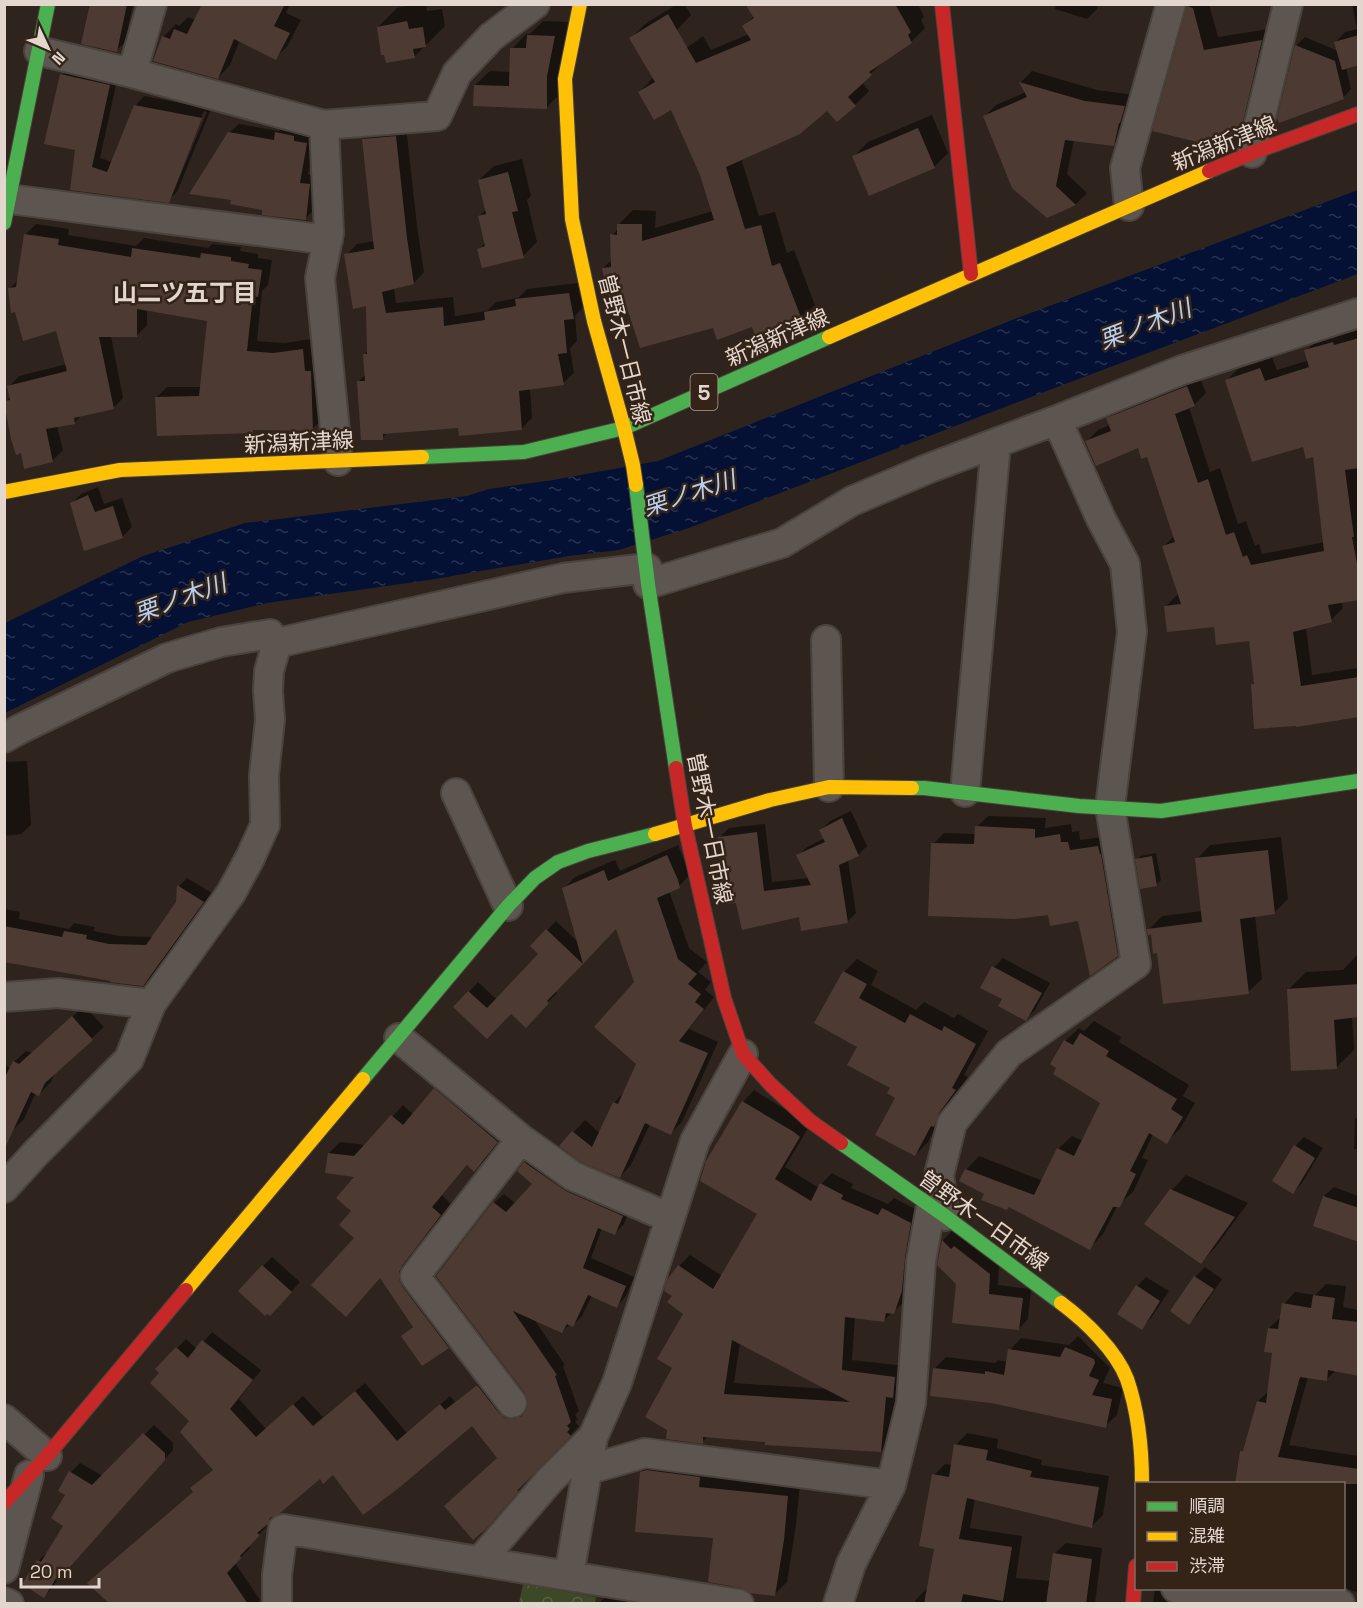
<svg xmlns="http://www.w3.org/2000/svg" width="1363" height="1608" viewBox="0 0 1363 1608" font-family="'Space Grotesk','Noto Sans JP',sans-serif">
  <defs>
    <pattern id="forest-crowns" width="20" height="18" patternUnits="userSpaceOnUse" patternTransform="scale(1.5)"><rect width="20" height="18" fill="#3c4826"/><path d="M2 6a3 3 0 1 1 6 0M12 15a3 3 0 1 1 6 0" fill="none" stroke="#586244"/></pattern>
    <pattern id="water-ripples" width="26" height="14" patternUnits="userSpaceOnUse" patternTransform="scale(1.5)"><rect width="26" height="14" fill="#041134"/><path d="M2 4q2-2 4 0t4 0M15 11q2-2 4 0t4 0" fill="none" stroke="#283350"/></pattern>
  </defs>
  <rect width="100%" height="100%" fill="#2e241d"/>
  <path fill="url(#forest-crowns)" d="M523 1584 596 1597 595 1603H519Z"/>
  <path fill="url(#water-ripples)" d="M1358 190V274L1052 389 689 528 619 550 569 556 429 580 267 603 188 622 5 713V623L143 556 245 523 467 496 489 489 553 480 658 461 1012 320Z"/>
  <path fill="#0007" fill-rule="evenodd" d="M91 4H133L125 42 116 51Z
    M204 4H290L286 13 301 20 288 45 276 58 240 40 230 65 218 78 163 37 176 24 179 26 188 17 196 20Z
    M418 4H426L427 11 442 9 445 26 414 57 378 27 397 8Z
    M677 4H684L691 15 659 49 631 38 645 24Z
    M752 4H918L924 17 921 20 925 28 911 42 885 60 862 82 869 91 855 105 828 109 741 158 759 216 775 212 787 253 794 250 815 305 801 319 753 325 714 326 629 309 603 268 612 260V235L618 229 619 224 633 210 656 211 655 228 713 211 702 174 671 108 640 92 667 62 703 36 711 50 749 34 744 26 755 15Z
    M1056 4H1098L1097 9 1087 19 1055 9Z
    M1191 4H1209L1218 37 1275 28 1246 126 1232 140 1188 7Z
    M1352 4H1358V64L1346 67 1351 89 1343 98 1279 118 1297 45 1305 37 1338 51 1336 42 1345 32 1357 29Z
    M543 21 568 22 561 93 547 107 475 85 490 71 511 72 512 49 526 34H530Z
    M71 66 118 76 100 158 112 162 135 106 144 96 211 109 177 192 167 201 72 189 77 149 62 75ZM204 111 207 112 173 193H170Z
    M1032 71 1097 90 1136 95 1125 133 1113 145 1074 140 1067 174 1087 193 1076 204 1047 216 985 116 996 105 1026 92 1021 82Z
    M932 115 948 153 934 167 854 156 868 142Z
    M239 124 279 131 285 124 315 134 308 175 318 176 314 210 305 219 264 209 229 133Z
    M406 126 417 226 424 272 414 283 394 288 396 303 453 297 455 316 487 311 496 302 518 298 527 289 579 283 584 306 575 316 577 341 570 348 574 373 563 383 530 388 532 418 522 428 459 427 388 432 382 438 359 381 366 374 364 354 368 351V304L346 255 357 244 375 241 363 139 374 128Z
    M522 159 531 196 527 200 537 242 523 256 479 249 486 242 480 216 486 209 479 180 494 166Z
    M36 224 69 229 68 235 136 246 144 238 208 248 212 244 241 247 240 251 258 254V258L272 260 268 285 262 291 257 341 284 343 312 339 323 419 312 429 256 428 252 432 156 398 167 387H202L209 320 147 309V325L136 336H111L123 398 113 408 82 415 74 423 57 426 63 450 52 461 22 452 6 401 11 396 9 387 19 376 67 364 57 329 9 289 18 280 25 235Z
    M1358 330V403L1355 438 1358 471V598L1341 601 1343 608 1331 620 1306 627 1312 675 1358 668V716L1252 685 1255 682 1250 639 1166 606 1178 594 1164 546 1174 536 1148 455 1139 446 1086 442 1098 430 1110 425 1108 418 1120 406 1199 375 1206 393 1194 405 1189 407 1210 472 1220 468 1238 524 1246 521 1255 546 1259 544 1262 554 1325 542 1314 455 1227 380 1239 368 1272 357 1277 370 1309 360 1306 351 1318 339 1345 331 1346 334Z
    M98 487 104 504 122 498 132 527 122 537 72 503 81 494Z
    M27 761 31 825 21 834 4 836V762Z
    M851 811 867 846 858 855 848 860 856 913 847 922 800 915 743 928 720 837 729 828 765 824 772 882 809 878 798 856 807 847 825 838 821 830 830 821Z
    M988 816 1046 818 1045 828 1071 824 1072 832 1079 831 1080 840 1109 836 1128 944 1117 955 1080 919 1049 913 933 844 944 833 976 834 977 827Z
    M1281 837 1288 899 1274 913 1255 915 1262 979 1248 992 1159 952 1152 931 1149 929 1162 916 1203 911 1197 859 1210 845Z
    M678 845 690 875 679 886 669 891 689 948 707 962 698 972 711 982 705 990 714 997 689 1029 718 1042 682 1122 671 1133 650 1124 631 1165 620 1177 561 1146 585 1120 600 1133 614 1103 625 1091 638 1063 636 982 617 927 555 991 557 993 535 1016 511 1012 455 1007 478 982 497 1000 540 954 532 946 556 921 579 943 564 888 575 877 615 860 620 871Z
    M1156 853 1161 880 1156 885 1137 860 1141 856Z
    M187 878 212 893 152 976 143 985 4 958V909L20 912 19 919 69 929 74 923 95 927 94 931 119 936 154 937 177 902 179 886Z
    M1358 954V1015L1352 1016 1354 1050 1337 1067 1288 990 1306 972 1343 970Z
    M1003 958 1050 983 1035 1010 1026 1019 1004 998 994 967Z
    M857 959 878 971 871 985 916 1010 924 1002 954 1018 958 1014 988 1031 964 1075 968 1077 951 1099 946 1113 939 1120 928 1142 915 1155 897 1097 892 1087 859 1046 844 972Z
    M84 1006 104 1027 55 1072 51 1082 39 1094 36 1092 24 1119 4 1139V1065L11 1068 14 1062 26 1051 32 1053Z
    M1094 1021 1121 1037 1119 1042 1189 1085 1183 1096 1195 1103 1180 1129 1166 1142 1153 1134 1142 1158 1148 1160 1133 1192 1118 1205 1103 1234 1090 1248 986 1194 966 1170 979 1156 1043 1181 1058 1149 1072 1136 1083 1141 1102 1103 1065 1041 1079 1028 1084 1031Z
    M446 1079 508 1130 485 1160 474 1170 468 1164 442 1195 451 1204 412 1253 409 1261 459 1336 448 1347 422 1364 403 1336 414 1325 356 1238 353 1211 357 1176 329 1153 340 1142 366 1145 403 1105 414 1115Z
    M754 1090 810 1125 785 1167 819 1188 821 1184 832 1173 853 1184 851 1188 888 1204 894 1198 921 1212 905 1301 884 1320 855 1316 852 1360 905 1366 903 1385 896 1392 892 1440 881 1451 708 1436 702 1442 674 1367 685 1313 674 1295 679 1266 690 1255 722 1276 759 1214 707 1162 743 1102ZM740 1343 829 1389 734 1383Z
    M1358 1116V1149H1354L1355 1119Z
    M1304 1137 1323 1148 1302 1183 1293 1192 1295 1146Z
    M535 1153 631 1206 624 1224 615 1233 602 1228 591 1258 634 1277 626 1296 617 1306 592 1295 582 1316 573 1325 570 1324 562 1332 534 1319 565 1365 563 1366 579 1411 575 1415 578 1419 575 1422 579 1426 524 1482H526L496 1517 499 1458 473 1423 320 1477 275 1514 266 1523 268 1525 248 1546 250 1548 235 1563 260 1600 257 1604H112L195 1491 192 1488 214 1469 191 1421 161 1373 157 1369 186 1339 197 1349 212 1332 261 1370 239 1399 266 1429 303 1396 323 1417 365 1383 407 1433 450 1396 455 1402 487 1377 516 1410 525 1411 529 1409 530 1401 527 1393 438 1276 494 1203 504 1194 516 1204 534 1184 519 1170Z
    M1186 1175 1248 1203 1215 1248 1201 1262 1172 1190Z
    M1334 1187 1358 1196V1240L1324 1196Z
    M952 1231 999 1264 998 1285 1031 1289 1028 1319 1019 1329 957 1283 939 1265 943 1240Z
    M272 1257 300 1282 279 1305 263 1266Z
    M1205 1267 1222 1279 1198 1314 1189 1323 1172 1311 1195 1277Z
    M1146 1277 1169 1291 1151 1318 1142 1328 1137 1286Z
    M1326 1284 1346 1286 1343 1307 1358 1310V1375L1336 1370 1326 1380 1308 1377 1289 1445 1358 1456V1592L1352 1591 1344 1587V1484L1241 1452 1245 1448 1258 1401 1269 1391 1274 1352 1269 1328 1282 1316 1284 1304 1295 1292 1315 1295Z
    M1078 1336 1110 1368 1103 1383 1123 1388 1117 1415 1105 1426 934 1369 946 1357 995 1363 998 1360 1008 1362 1010 1350 1021 1338 1069 1345Z
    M154 1425 173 1443V1450L60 1576 53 1587 44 1596 38 1561 48 1552 65 1525 67 1495 60 1490 71 1472 80 1463 103 1476Z
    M967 1433 998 1439 997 1448 1042 1460 1041 1465 1109 1476 1103 1515 1091 1527 975 1498 970 1528 1022 1536 1016 1578 1051 1581 1054 1554 1066 1543 1102 1548 1095 1604H915V1601L926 1589 928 1590 936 1547 934 1475 945 1464 952 1465 956 1445Z
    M654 1459 800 1483 796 1525 787 1582 774 1595 715 1537 641 1472Z
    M616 1587 703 1604H601V1601Z
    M1155 1588H1178L1208 1604H1153Z"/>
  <path fill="#4d3b33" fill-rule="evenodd" d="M90 4H127L117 52 81 44Z
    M202 4H285L274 26 290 33 276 60 234 39 218 79 153 61 162 36 170 39 174 29 187 34Z
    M745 4H895L911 32 908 35 912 43 869 72 872 75 848 97 856 106 837 122 827 111 800 134 726 167 745 229 761 225 772 266 780 263 802 320 782 329 781 327 756 338 752 327 717 340 713 328 640 348 628 311 612 314 602 268 611 267 610 234 617 235V224H642V241L714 220 700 175 671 110 654 120 638 92 655 82 629 38 668 14 696 63 751 40 742 26 754 18Z
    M1187 6 1193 8 1204 50 1262 40 1242 126 1237 127 1233 141 1218 147 1152 131Z
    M407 21 409 29 423 27 426 47 413 49 415 58 386 63 384 55H381L377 27Z
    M527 35 555 36 547 76V109L473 106 474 85 509 86 510 48H526Z
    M1359 35V65L1342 70 1334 42Z
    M1295 45 1335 61 1344 99 1279 123 1277 118Z
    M60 74 110 85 92 167 107 172 134 105 202 118 169 203 70 190 75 150 44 144Z
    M1019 82 1085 101 1125 106 1120 123H1119L1114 146 1065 140 1056 186 1076 205 1047 218 1012 188 983 116 1027 97Z
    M918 128 935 168 869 196 852 156Z
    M228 132 274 140 275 132 294 136V141L307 143 300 183 310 184 306 220 262 215V210L230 204 231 200 189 194Z
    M396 136 407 238 414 284 382 292 386 313 443 307 444 326 485 320 484 312 516 306 515 299 569 293 574 319 564 320 567 353 558 354 564 385 519 391 522 430 459 436 458 428 383 434V440H361L357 381H365L363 354H367L366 306 353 309 344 254 374 249 362 139Z
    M508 172 518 211 512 212 524 258 482 268 477 249 485 246 478 216 486 214 478 180Z
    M24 234 59 239 58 245 131 257 132 248 200 258 201 253 231 257V261L249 264 248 268 262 270 258 297 253 296 247 351 273 353 303 349 305 371H311L313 431 253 430V433L157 436 155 397 199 396 207 321 137 309V337H99L114 409 74 418 75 424 46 429 53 462 24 469 21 453 16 455 11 439 4 403V401L10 400 7 386 67 371 56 331 23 341 15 312 11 313 8 288 16 287Z
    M1359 338V468L1345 470 1354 537H1352L1359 574V600L1328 605 1332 622 1293 632 1301 686 1359 677V717L1296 727V726L1254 729 1251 684H1254L1249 641 1216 645 1214 627 1167 632 1164 606 1181 604 1162 546 1175 542 1147 457 1141 459 1138 448 1096 466 1085 441 1111 431 1106 418 1187 386 1195 406 1175 414 1198 483 1208 479 1226 535 1234 532 1243 557 1247 555 1251 565 1324 551 1313 457 1306 459 1303 447 1252 462 1225 380 1260 368 1265 381 1309 367 1304 350 1333 342 1334 345Z
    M88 495 95 512 113 506 123 538 84 551 70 503Z
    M842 818 859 856 839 865 848 923 801 931 799 917 742 930 736 903 726 904 718 837 757 832 764 891 811 885 796 855 825 842 819 830Z
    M975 826 1035 829V838L1060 834 1061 842H1068L1070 850 1098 846 1100 854H1101L1118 956 1090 976 1078 921 1050 926 1048 915 1015 919 928 916 931 843 974 844Z
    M1268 850 1275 914 1240 919 1249 994 1163 1004 1157 953 1153 954 1151 934 1148 936 1147 929 1202 922 1195 858Z
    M667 855 678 880 680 888 657 898 678 959 697 974 688 984 701 994 695 1002 704 1009 679 1041 708 1053 671 1135 645 1123 620 1178 581 1162 559 1146 572 1131 592 1147 613 1102 618 1104 636 1064 594 1027 634 982 616 929 583 964 562 888 604 870 608 881Z
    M1152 856 1157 886 1140 889 1135 859Z
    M177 885 204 902 143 986 109 982 111 981 4 962V926L62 937 64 931 87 935 86 939 109 944 146 945 176 902Z
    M546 929 583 964 547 1001 549 1003 526 1028 511 1014 487 1039 453 1007 468 991 487 1008 538 954 530 946Z
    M992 966 1042 993 1026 1021 998 1006 1002 999 980 988Z
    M843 971 867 984 859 998 905 1023 910 1014 942 1031 944 1026 976 1044 952 1088 956 1090 939 1113 934 1127 931 1126 915 1156 875 1135 895 1098 887 1093 890 1088 847 1065 857 1047 814 1023Z
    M1359 984V1017L1334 1020 1337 1069 1291 1071 1287 989Z
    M72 1016 93 1040 45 1083 39 1096 31 1092 4 1150V1079L13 1061 19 1064Z
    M1080 1033 1109 1051 1106 1056 1177 1099 1171 1109 1183 1117 1167 1144 1149 1133 1130 1171 1136 1174 1120 1207H1113L1090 1250 1009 1207 1007 1210 981 1200 984 1194 959 1181 965 1169 1034 1195 1057 1148 1074 1156 1100 1103 1053 1074 1056 1068 1050 1064 1064 1040 1073 1045Z
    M434 1088 498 1142 474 1172 467 1165 432 1207 441 1215 402 1266 399 1272V1279L402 1286 449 1348 422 1366 401 1336 413 1327 380 1278 346 1317 311 1285 354 1238 339 1225 351 1211 336 1198 354 1177 325 1173 328 1153 354 1156 391 1115 403 1125Z
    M742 1101 794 1132 800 1137 775 1179 811 1201 820 1183 843 1195 841 1199 878 1215 882 1208 911 1223 905 1258 902 1291 894 1314 886 1313 884 1322 845 1317 842 1370 895 1377 893 1398 886 1397 881 1452 765 1445V1442L703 1437V1444L666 1439 667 1430 645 1417 672 1368 657 1359 683 1314 667 1302 672 1296 664 1291 667 1280 678 1265 713 1289 757 1214 700 1181 706 1161ZM732 1340 850 1402 724 1394Z
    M1294 1145 1315 1158 1293 1194 1272 1181Z
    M524 1162 566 1191 623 1216 615 1235 598 1228 583 1268 626 1286 617 1308 588 1295 573 1327 567 1324 562 1333 513 1311 557 1375 555 1376 571 1422 567 1426 570 1429 567 1432 571 1436 517 1491H519L487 1528 473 1540 444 1506 497 1458 472 1426 400 1487 363 1515 333 1475 323 1484 320 1479 280 1513 270 1518 268 1524 257 1533 260 1535 240 1556 241 1558 227 1573 248 1604H110L87 1583 193 1492 190 1488 213 1470 180 1432 189 1421 150 1383 159 1373 155 1369 176 1347 188 1358 202 1340 253 1380 230 1409 256 1437 293 1404 313 1426 355 1391 397 1441 440 1404 445 1410 477 1385 499 1413 505 1418 514 1419 522 1416 527 1409 528 1401 525 1393 436 1276 493 1202 506 1212 532 1184 517 1171Z
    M1170 1189 1235 1217 1201 1264 1144 1224Z
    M1323 1196 1359 1208V1242L1313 1226Z
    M942 1240 951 1249 954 1246 990 1274 989 1294 1023 1298 1019 1330 952 1323 956 1284 937 1265Z
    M262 1265 292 1292 270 1316 267 1314 265 1316 238 1291Z
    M1194 1276 1214 1289 1189 1325 1170 1311Z
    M1136 1285 1160 1301 1142 1330 1117 1314Z
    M1313 1295 1335 1298 1332 1319 1359 1322V1376L1328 1370 1327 1381 1300 1377 1278 1457 1359 1469V1484H1235L1240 1451H1243L1257 1401 1266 1403 1272 1353 1264 1352 1268 1328 1278 1329 1282 1303 1311 1308Z
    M1065 1347 1094 1359 1095 1363 1089 1376 1099 1380 1092 1395 1112 1399 1106 1428 991 1403 930 1396 933 1368 985 1374V1371L1004 1375 1008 1349 1060 1357Z
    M143 1433 165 1453V1460L61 1577 58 1575 44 1598 22 1584 37 1560 41 1562 63 1526 51 1518 65 1495 58 1491 69 1471 92 1485Z
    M954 1444 988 1450 986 1460 1032 1471 1030 1477 1099 1487 1092 1528 967 1498 959 1539 1012 1547 1003 1601 963 1594 961 1604H924L934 1549 919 1546 932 1474 949 1477Z
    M646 1470 700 1477 699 1487 788 1496 784 1540 775 1596 750 1593 742 1588 708 1582 713 1538 635 1532 640 1472Z
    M1053 1553 1092 1559 1086 1604H1046Z"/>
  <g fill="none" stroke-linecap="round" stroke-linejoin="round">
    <g stroke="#4a423c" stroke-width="32">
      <path id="street" d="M39 51 132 73 324 125 437 116 457 73 491 37 535 4
        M132 73 152 4
        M324 125 329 233 320 278 338 461
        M1252 153 1288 4
        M9 199 328 240
        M1129 206 1125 168 1171 4
        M648 584 782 543 852 501 927 469 1057 420 1182 370 1358 313
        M826 640 829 787
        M277 643 563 578 647 568
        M4 738 20 729 167 658 221 642 270 634 277 643
        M965 792 996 443
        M456 793 508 906
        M4 997 58 993 151 1004
        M399 1038 521 1139 573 1176 670 1218
        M4 1188 36 1153 129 1059 151 1004 231 893 250 858 265 825 264 775 270 720 268 691 269 671 277 643
        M945 1216 939 1175 952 1123 1009 1053 1136 964 1110 807 1132 632 1125 564 1101 519 1057 420
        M512 1403 415 1276 521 1139
        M4 1419 47 1456
        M587 1470 645 1453 891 1485
        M480 1561 549 1481 593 1437
        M4 1569 29 1475
        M569 1575 593 1437 617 1383 695 1141 743 1054
        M1176 1588 1340 1604
        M4 1602 9 1604
        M277 1604V1575L283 1529 739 1604
        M838 1604 851 1564 891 1485 911 1403 921 1261 931 1206"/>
    </g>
    <g stroke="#4a423c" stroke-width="16">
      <path id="fast" d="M4 223 48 4
        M422 457 524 452 624 428 829 337
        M636 485 648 584 676 768
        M912 788H924L1079 806 1161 811 1358 781
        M363 1079 508 906 535 878 558 862 588 851 655 834
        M841 1143 945 1216 1061 1303"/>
    </g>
    <g stroke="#4a423c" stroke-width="16">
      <path id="slow" d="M580 4 565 79 572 219 594 321 624 428 633 465 636 485
        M829 337 1209 171
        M4 492 120 470 422 457
        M655 834 770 800 829 787 912 788
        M186 1290 363 1079
        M1061 1303C1085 1321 1116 1350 1127 1379 1138 1411 1142 1450 1142 1484"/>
    </g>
    <g stroke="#4a423c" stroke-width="16">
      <path id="jam" d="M942 4 971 274
        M1209 171 1252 153 1358 114
        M676 768 685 826 724 998 743 1054 771 1085 810 1121 841 1143
        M4 1503 47 1456 186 1290
        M1133 1604 1136 1566"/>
    </g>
    <use href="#street" stroke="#5c5550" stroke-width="28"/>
    <use href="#fast" stroke="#4caf50" stroke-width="14"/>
    <use href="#slow" stroke="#ffc107" stroke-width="14"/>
    <use href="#jam" stroke="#c62828" stroke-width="14"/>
  </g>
  <g text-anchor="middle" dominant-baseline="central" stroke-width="5" stroke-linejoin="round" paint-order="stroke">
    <rect fill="#342317" stroke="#aea098" stroke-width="1.5" x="690.5" y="374" width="27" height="36" rx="4.5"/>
    <g font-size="21" font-weight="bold" fill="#e2d6cf">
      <text x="704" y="392">5</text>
    </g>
    <g font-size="22" fill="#e2d6cf" stroke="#342317">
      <text transform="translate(1224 143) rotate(-22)">新潟新津線</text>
      <text transform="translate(777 337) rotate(-24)">新潟新津線</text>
      <text transform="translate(625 349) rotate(76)">曽野木一日市線</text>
      <text transform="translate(299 442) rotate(-3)">新潟新津線</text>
      <text transform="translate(710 828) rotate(79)">曽野木一日市線</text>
      <text transform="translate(984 1220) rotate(36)">曽野木一日市線</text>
    </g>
    <g font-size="24" font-weight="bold" fill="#e2d6cf" stroke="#342317">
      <text x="185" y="292">山二ツ五丁目</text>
    </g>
    <g font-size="24" font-style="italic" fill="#b6ceef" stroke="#342317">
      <text transform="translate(1145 324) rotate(-21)">栗ノ木川</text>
      <text transform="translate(689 493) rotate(-18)">栗ノ木川</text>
      <text transform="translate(180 598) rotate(-20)">栗ノ木川</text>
    </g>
  </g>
  <rect width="1363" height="1608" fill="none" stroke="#e2d6cf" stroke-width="12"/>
  <rect x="1135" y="1482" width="210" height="108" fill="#342317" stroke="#7a6b61" stroke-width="1.5"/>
  <rect x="1147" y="1502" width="30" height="9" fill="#4caf50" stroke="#7a6b61" stroke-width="1.5"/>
  <text x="1189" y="1512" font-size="18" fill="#e2d6cf">順調</text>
  <rect x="1147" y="1532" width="30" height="9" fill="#ffc107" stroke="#7a6b61" stroke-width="1.5"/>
  <text x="1189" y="1542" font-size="18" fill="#e2d6cf">混雑</text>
  <rect x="1147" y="1562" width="30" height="9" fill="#c62828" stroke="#7a6b61" stroke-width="1.5"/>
  <text x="1189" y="1572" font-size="18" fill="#e2d6cf">渋滞</text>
  <g transform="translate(48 48) rotate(134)" stroke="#342317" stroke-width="4.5" paint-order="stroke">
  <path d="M0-4.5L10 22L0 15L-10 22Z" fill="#e2d6cf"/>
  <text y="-9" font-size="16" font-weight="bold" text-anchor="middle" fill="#e2d6cf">N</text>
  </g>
  <path d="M21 1578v9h78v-9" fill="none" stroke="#e2d6cf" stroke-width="3"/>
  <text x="30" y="1578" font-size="18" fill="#e2d6cf" stroke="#342317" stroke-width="4.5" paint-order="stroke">20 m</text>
</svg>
